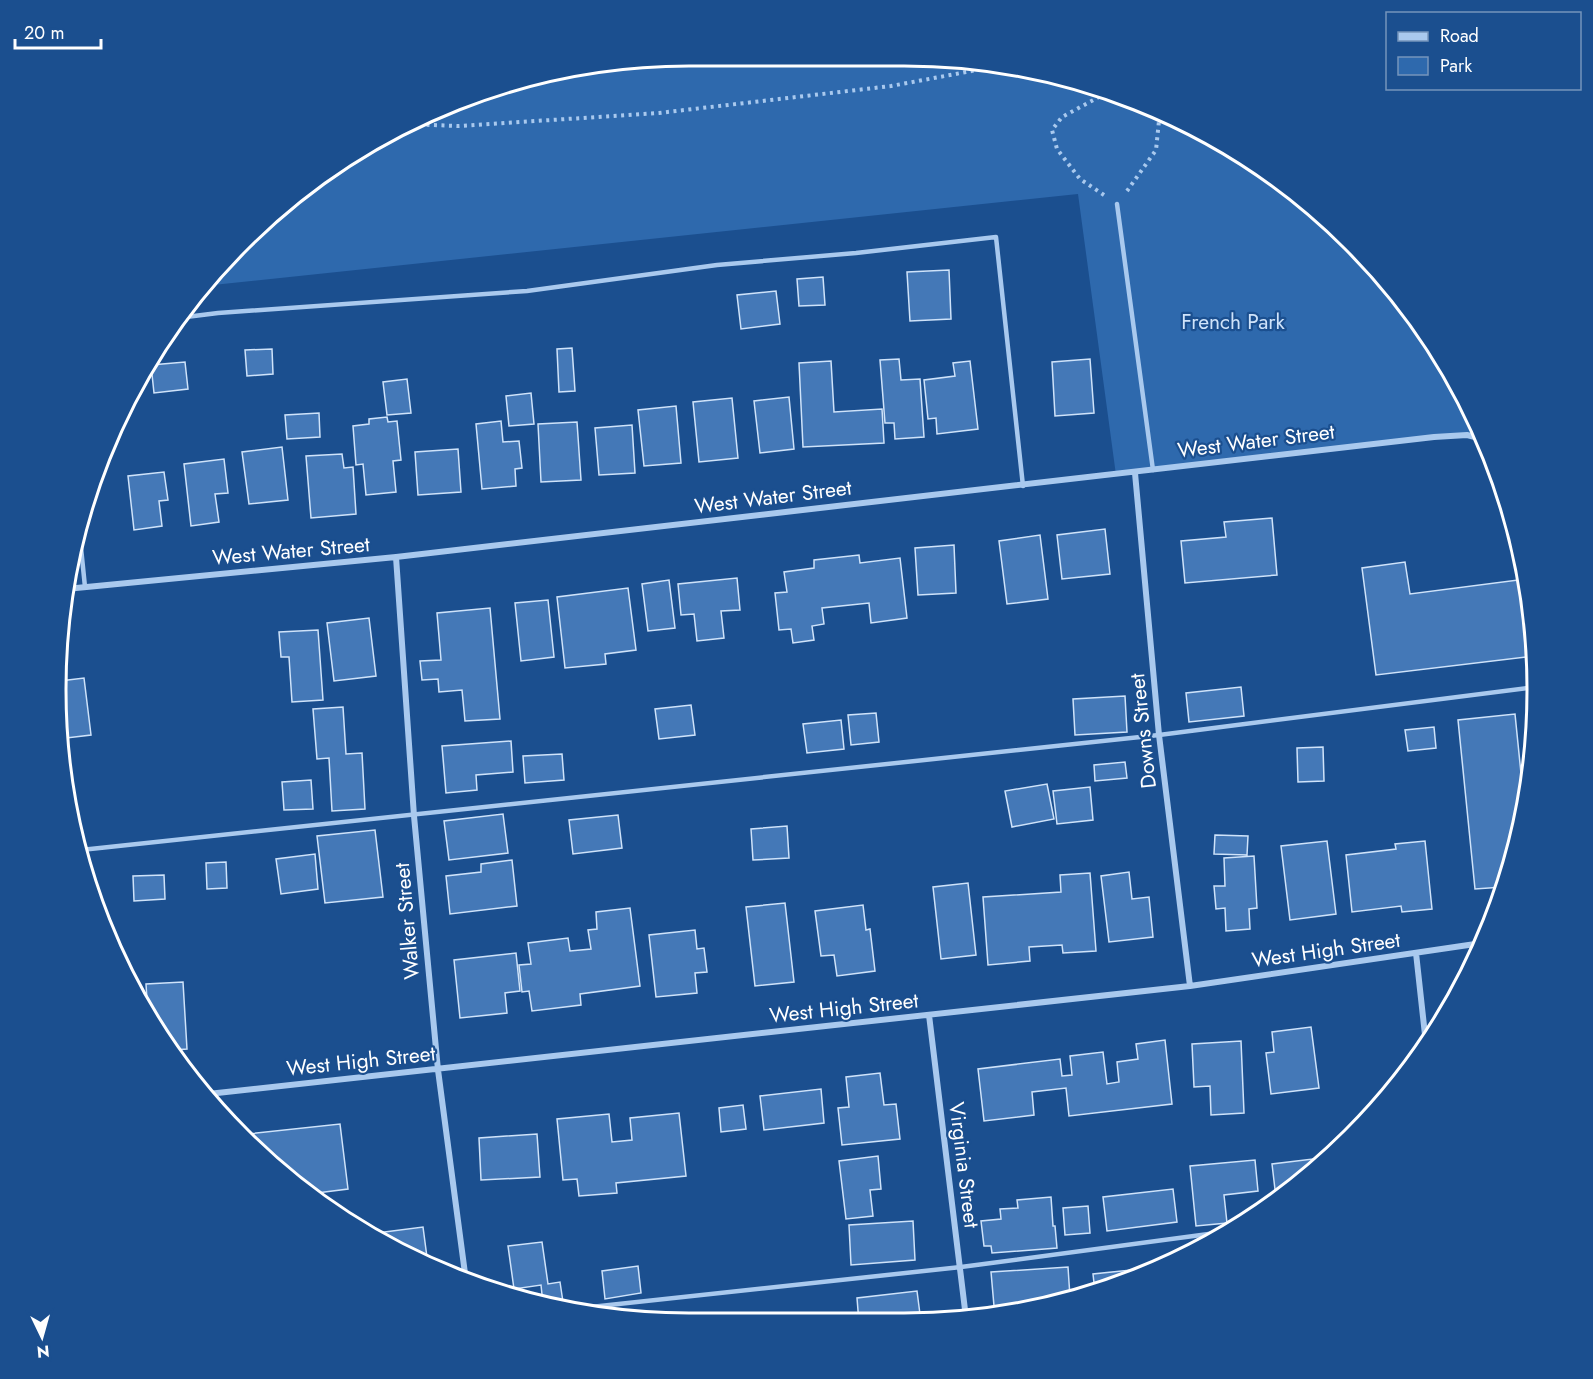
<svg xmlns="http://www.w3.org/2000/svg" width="1593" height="1379" viewBox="0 0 1593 1379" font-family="Jost,sans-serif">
  <rect width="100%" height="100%" fill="#1b4f8f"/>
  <path fill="#2e69ad" d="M690 56 987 61 1107 89 1184 121 1290 187 1380 272 1453 373 1483 439 1467 435 1116 475 1078 194 213 285 211 277 272 213 409 121 526 77Z"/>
  <path fill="#4478b7" stroke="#cfe3fa" stroke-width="1.5" d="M949 270 951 319 910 321 907 272Z
    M823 277 825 305 799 306 797 279Z
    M776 291 780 324 741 329 737 295Z
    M572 348 575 391 559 392 557 349Z
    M272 349 273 374 247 376 245 350Z
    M899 359 901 380 920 379 924 437 895 439 894 423H885L880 360Z
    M1090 359 1094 413 1055 416 1052 362Z
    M831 361 834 412 882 409 884 443 803 447 799 363Z
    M970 361 978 429 937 434 936 418 928 419 924 380 955 376 953 363Z
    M185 362 188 389 154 393 151 365Z
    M407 379 411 413 387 415 383 382Z
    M531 393 534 424 509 426 506 396Z
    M789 397 794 449 760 453 754 401Z
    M732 398 738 458 699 462 693 402Z
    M676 406 681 463 644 466 638 410Z
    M319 413 320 437 287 439 285 415Z
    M387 417 388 422 397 421 401 460 393 461 396 492 366 495 363 464 356 465 353 426 369 424V419Z
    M501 421 503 442 519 441 522 468 515 469 516 486 482 489 476 424Z
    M577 422 581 480 541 482 538 424Z
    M632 425 635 473 599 475 595 428Z
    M282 447 288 500 249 504 242 452Z
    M458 449 461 492 418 495 415 452Z
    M342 454 344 468 353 467 356 514 311 518 306 456Z
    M224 459 228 493 215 494 219 522 191 526 184 464Z
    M164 472 168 500 159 501 162 526 134 530 128 476Z
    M1272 518 1277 575 1185 583 1181 541 1226 537 1224 522Z
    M1105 529 1110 574 1062 579 1057 535Z
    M1040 535 1048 599 1007 604 999 541Z
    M954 545 956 593 918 595 915 548Z
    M859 555 860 563 900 558 907 618 871 623 869 603 822 608 824 624 812 626 814 640 793 643 791 629 779 630 775 593 787 592 784 572 814 568V560Z
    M1405 562 1410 594 1526 579 1532 607 1534 656 1376 675 1362 568Z
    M737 578 740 610 721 611 724 638 697 641 694 614 681 615 678 584Z
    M669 580 675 628 648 631 642 584Z
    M628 588 636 650 605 654 606 664 565 668 557 597Z
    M548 600 554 657 521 661 515 603Z
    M490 608 500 719 465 721 462 690 439 692 438 679 422 680 420 661 441 660 437 613Z
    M369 618 376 676 334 681 327 623Z
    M318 630 323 700 292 702 289 657H281L279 632Z
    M84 678 91 735 58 739 57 731 60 681Z
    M1241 687 1244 716 1189 722 1186 693Z
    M1125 696 1127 732 1075 735 1073 699Z
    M691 705 695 735 659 739 655 709Z
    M343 707 346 754 362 753 365 809 332 811 329 758 317 759 313 709Z
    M876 713 879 742 851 745 848 715Z
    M1515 714 1524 803 1516 854 1503 887 1475 889 1458 720Z
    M841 720 844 749 807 753 803 724Z
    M1434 727 1436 748 1408 751 1405 730Z
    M511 741 513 772 476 775 477 790 446 793 442 746Z
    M1323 747 1324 781 1298 782 1297 748Z
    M562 754 564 780 525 783 523 756Z
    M1125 762 1127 778 1095 781 1094 765Z
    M311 780 313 809 284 810 282 782Z
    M1047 784 1054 819 1012 827 1005 791Z
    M1090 787 1093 820 1057 824 1053 791Z
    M503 814 508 853 449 860 444 821Z
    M618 815 622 848 573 854 569 820Z
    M787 826 789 858 753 860 751 829Z
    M375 830 383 897 325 903 317 836Z
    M1215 835 1248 836 1247 855 1214 854Z
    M1327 841 1336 914 1290 920 1281 846Z
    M1425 841 1432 909 1402 912 1401 906 1352 912 1346 855 1396 849 1395 844Z
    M315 854 318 889 281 894 276 859Z
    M1254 856 1257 908 1249 909 1250 929 1226 931 1225 908 1216 909 1214 886H1225L1224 858Z
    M512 860 517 906 450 914 446 876 481 872V864Z
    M226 862 227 888 207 889 206 863Z
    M1129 872 1132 899 1149 897 1153 937 1109 942 1101 876Z
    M1090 873 1096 951 1063 953 1062 945 1029 947 1030 961 988 965 983 897 1061 892 1060 875Z
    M164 875 165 899 134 901 133 876Z
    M968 883 976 955 941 959 933 887Z
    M785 903 794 982 755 986 746 907Z
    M863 905 866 930 870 929 875 971 837 976 834 955 821 956 815 911Z
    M630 908 640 986 580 994 581 1005 532 1011 529 991 522 992 519 965 531 964 528 943 568 938 570 951 591 949 588 930 597 929 596 912Z
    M695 930 697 949 704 948 707 972 695 973 697 993 656 997 649 935Z
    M516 953 520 991 505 993 507 1013 460 1018 454 960Z
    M183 982 187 1049 174 1050 148 1016 146 984Z
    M1311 1027 1319 1088 1271 1094 1266 1053 1274 1052 1272 1032Z
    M1165 1040 1172 1104 1069 1116 1066 1088 1032 1092 1034 1115 984 1121 978 1069 1060 1059 1062 1076 1072 1075 1070 1056 1103 1052 1107 1084 1119 1082 1117 1062 1138 1059 1136 1044Z
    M1241 1041 1244 1113 1211 1115 1210 1086 1194 1087 1192 1044Z
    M880 1073 884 1105 896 1104 900 1139 842 1145 838 1108 849 1107 846 1077Z
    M821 1089 824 1123 764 1130 760 1096Z
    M743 1105 746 1129 721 1132 719 1108Z
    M679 1113 686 1176 616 1183 617 1193 579 1196 577 1179 563 1180 557 1119 609 1114 612 1142 632 1140 630 1118Z
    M340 1124 348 1189 309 1194 239 1135Z
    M537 1134 540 1177 481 1180 479 1138Z
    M878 1156 881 1189 870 1190 873 1216 846 1219 839 1161Z
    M1321 1158V1166L1276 1198 1272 1164Z
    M1255 1160 1258 1191 1224 1195 1227 1223 1196 1226 1190 1166Z
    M1173 1189 1177 1222 1107 1231 1103 1197Z
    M1051 1197 1053 1226H1055L1057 1248 992 1253 991 1246H984L981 1221 1001 1219 1000 1209 1018 1208 1017 1200Z
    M1088 1206 1090 1233 1065 1235 1063 1208Z
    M913 1221 915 1260 851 1265 849 1225Z
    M423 1227 428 1265 369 1234Z
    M542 1242 548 1284 560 1282 563 1302 543 1304 541 1285 514 1289 508 1246Z
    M638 1266 641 1293 605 1299 602 1271Z
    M1068 1267 1070 1297 1042 1303 994 1306 991 1272Z
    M1150 1268V1271L1107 1290 1095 1292 1093 1274Z
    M917 1291 921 1322 859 1323 857 1298Z
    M676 1315 677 1322 643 1319Z"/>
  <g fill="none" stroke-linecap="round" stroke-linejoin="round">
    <path stroke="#a9c9ee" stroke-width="4" stroke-dasharray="3 4.5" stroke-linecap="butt" d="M518 80 579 70
      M404 124 459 126 659 113 891 86 1004 65
      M1127 191 1156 150 1160 111
      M1104 195 1080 179 1057 149 1052 130 1062 117 1110 91"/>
    <path stroke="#a9c9ee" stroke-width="4.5" d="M1117 204 1153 470
      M178 318 218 313 527 291 717 265 856 253 996 237 1023 486
      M79 528 85 587
      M81 850 1159 735 1535 687
      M563 1310 961 1267 1231 1231"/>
    <path stroke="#a9c9ee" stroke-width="6" d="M1135 473 1159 735 1190 986
      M396 557 414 816 438 1070 466 1281
      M66 589 396 557 1434 437 1467 435 1483 439
      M1416 953 1426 1044
      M929 1015 966 1318
      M208 1094 1190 986 1482 943"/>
  </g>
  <g text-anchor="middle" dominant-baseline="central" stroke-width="4.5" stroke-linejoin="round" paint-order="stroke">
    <g font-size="21" fill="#cfe3fa" stroke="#1b4f8f">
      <text x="1233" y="322">French Park</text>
    </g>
    <g font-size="21" fill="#fff" stroke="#1b4f8f">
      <text transform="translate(1256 441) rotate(-7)">West Water Street</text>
      <text transform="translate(773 497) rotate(-7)">West Water Street</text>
      <text transform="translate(291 551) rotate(-5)">West Water Street</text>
      <text transform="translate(1143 731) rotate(-96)">Downs Street</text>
      <text transform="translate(407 921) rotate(-95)">Walker Street</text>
      <text transform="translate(1326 950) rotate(-8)">West High Street</text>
      <text transform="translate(844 1008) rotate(-6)">West High Street</text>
      <text transform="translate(361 1061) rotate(-6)">West High Street</text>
      <text transform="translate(964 1165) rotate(83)">Virginia Street</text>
    </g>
  </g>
  <path d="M0 0H1593V1379H0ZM689 66H904A623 623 0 0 1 1527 689V690A623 623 0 0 1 904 1313H689A623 623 0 0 1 66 690V689A623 623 0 0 1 689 66Z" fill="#1b4f8f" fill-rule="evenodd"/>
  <path fill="none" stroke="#fff" stroke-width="3" d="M689 66H904A623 623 0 0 1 1527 689V690A623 623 0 0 1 904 1313H689A623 623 0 0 1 66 690V689A623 623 0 0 1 689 66Z"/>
  <rect x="1386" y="12" width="195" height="78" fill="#1b4f8f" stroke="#7695bc" stroke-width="1.5"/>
  <rect x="1398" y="32" width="30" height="9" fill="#a9c9ee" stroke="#7695bc" stroke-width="1.5"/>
  <text x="1440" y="42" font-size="18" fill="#ffffff">Road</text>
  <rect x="1398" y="57" width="30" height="18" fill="#2e69ad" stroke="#7695bc" stroke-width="1.5"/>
  <text x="1440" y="72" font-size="18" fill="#ffffff">Park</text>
  <g transform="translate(42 1337) rotate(175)" stroke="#1b4f8f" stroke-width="4.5" paint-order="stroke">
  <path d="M0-4.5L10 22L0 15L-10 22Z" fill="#ffffff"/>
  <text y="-9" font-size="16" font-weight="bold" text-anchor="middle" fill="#ffffff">N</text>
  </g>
  <path d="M15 39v9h86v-9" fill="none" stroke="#ffffff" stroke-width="3"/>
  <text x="24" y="39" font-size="18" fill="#ffffff" stroke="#1b4f8f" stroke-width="4.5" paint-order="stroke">20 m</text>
</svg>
